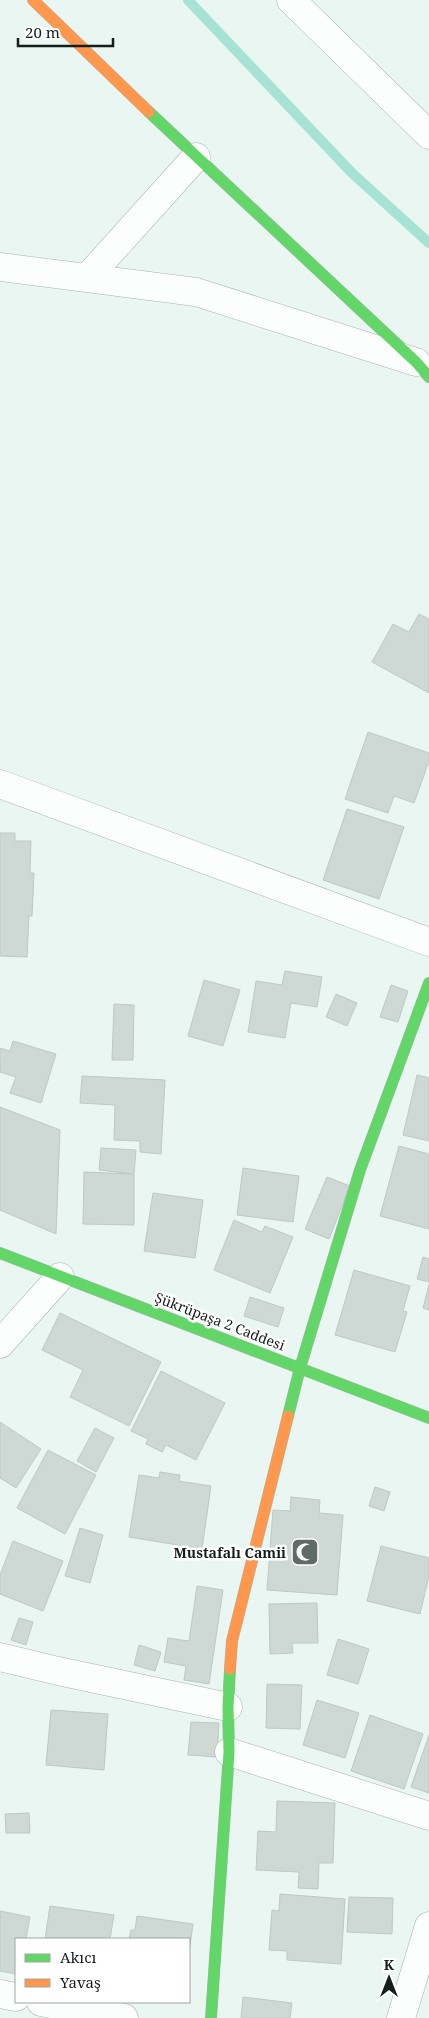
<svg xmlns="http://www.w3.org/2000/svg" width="429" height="2018" viewBox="0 0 429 2018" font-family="'Noto Serif',serif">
  <rect width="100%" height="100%" fill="#e9f6f2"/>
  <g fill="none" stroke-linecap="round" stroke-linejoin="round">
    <path stroke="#a6e3d5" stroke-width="10" d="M188 0 352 173 429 243"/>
  </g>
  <path fill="#ced8d5" stroke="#bec8c5" d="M419 614 429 619V693L372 662 393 624 409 632Z
    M368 732 429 753V761L414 803 394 796 388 813 345 799Z
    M347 809 404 827 379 899 323 880Z
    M0 833H15V841H31L30 873H34L32 916H29L27 957 0 956Z
    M285 971 322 977 317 1007 291 1003 285 1038 248 1032 256 981 282 985Z
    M204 980 240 990 223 1046 188 1036Z
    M391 985 408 991 398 1022 380 1017Z
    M336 994 357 1003 347 1026 326 1017Z
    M114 1004 134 1005 133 1060H112Z
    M13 1041 56 1054 41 1103 10 1093 16 1077 0 1072V1048L10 1051Z
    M417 1075 429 1078V1141L403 1135Z
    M82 1076 165 1080 161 1154 140 1152V1141L114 1140 115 1105 80 1103Z
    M0 1107 60 1130 56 1234 0 1210Z
    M399 1146 429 1154V1229L380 1216Z
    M101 1148 136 1150 134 1174 99 1170Z
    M243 1168 299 1176 293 1222 237 1215Z
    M84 1172 134 1174V1225L83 1224Z
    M327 1177 350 1186 329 1239 305 1229Z
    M153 1193 203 1200 195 1258 144 1251Z
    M234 1220 262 1232 265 1226 293 1237 270 1293 214 1270Z
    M423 1257 429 1259V1282L417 1279Z
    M354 1270 410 1286 403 1311 407 1312 395 1352 335 1335Z
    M429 1285V1310L423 1308Z
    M250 1297 284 1308 278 1327 244 1316Z
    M60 1313 161 1362 129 1426 70 1397 83 1370 42 1350Z
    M161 1371 225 1403 196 1460 166 1445 162 1452 146 1444 148 1439 131 1431Z
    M0 1422 41 1449 16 1488 0 1478Z
    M95 1428 114 1438 96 1472 77 1461Z
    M48 1450 96 1475 65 1534 17 1508Z
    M160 1472 180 1475 179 1481 211 1486 202 1549 129 1537 139 1475 159 1478Z
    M375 1487 390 1492 384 1511 369 1506Z
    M291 1497 320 1500 319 1513 343 1515 337 1595 267 1590 273 1510 290 1511Z
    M80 1528 103 1535 90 1583 65 1576Z
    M13 1541 63 1561 43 1611 0 1594V1575Z
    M381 1546 429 1558V1576L420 1614 367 1601Z
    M197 1586 223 1590 209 1684 184 1680 186 1666 164 1662 168 1638 189 1641Z
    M317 1603 318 1643H292L293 1653 270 1654 269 1604Z
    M19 1618 33 1622 26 1645 11 1640Z
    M338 1639 369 1649 358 1684 327 1675Z
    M139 1645 161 1652 155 1671 134 1665Z
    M267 1684 302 1685 300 1729 266 1728Z
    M317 1700 359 1713 345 1758 303 1745Z
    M51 1710 108 1714 104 1770 46 1765Z
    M370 1715 423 1734 404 1789 351 1771Z
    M191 1722 219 1723 217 1757 188 1755Z
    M429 1735V1793L411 1787Z
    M277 1801 335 1803 333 1863H319L318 1889 298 1888 299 1872 256 1870 258 1831 276 1832Z
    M29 1813 30 1833H6L5 1814Z
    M280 1894 345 1899 341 1964 287 1960V1951L269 1950 272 1910 279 1911Z
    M349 1897 393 1898 392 1934 347 1932Z
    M50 1906 114 1915 110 1939H45Z
    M0 1911 30 1917 26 1939H16V1974L0 1971Z
    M137 1916 193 1924 189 1953V1939H129L131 1930H135Z
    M243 1997 292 2003 290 2018H241Z"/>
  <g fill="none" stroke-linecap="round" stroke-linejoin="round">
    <g stroke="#a9b3b0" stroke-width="29">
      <path id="street" d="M291 0 429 135
        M0 267 196 292 416 362
        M87 278 196 157
        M0 784 429 942
        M0 1344 60 1277
        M0 1657 58 1671 228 1707
        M229 1752 429 1816
        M0 1994 16 1997
        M41 2002 124 2018
        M401 2018 429 1926"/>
    </g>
    <g stroke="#a9b3b0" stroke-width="12">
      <path id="fast" d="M149 112 416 362 429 377
        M0 1253 429 1418
        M288 1416 300 1368 360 1170 429 983
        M211 2018 229 1752 228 1707 230 1669"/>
    </g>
    <g stroke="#a9b3b0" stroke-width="12">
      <path id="slow" d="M33 0 149 112
        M230 1669 232 1641 288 1416"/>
    </g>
    <use href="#street" stroke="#fcfefd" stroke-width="28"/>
    <use href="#fast" stroke="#63d668" stroke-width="11"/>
    <use href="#slow" stroke="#ff974d" stroke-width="11"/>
  </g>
  <defs>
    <g id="mosque-square" transform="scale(1.4375)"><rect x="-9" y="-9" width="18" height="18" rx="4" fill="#606a67" stroke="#fff"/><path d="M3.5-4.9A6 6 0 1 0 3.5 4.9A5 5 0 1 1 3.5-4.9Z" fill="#fff"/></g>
  </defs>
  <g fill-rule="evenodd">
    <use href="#mosque-square" x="305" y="1552"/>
  </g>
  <g text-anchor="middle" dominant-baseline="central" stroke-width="5" stroke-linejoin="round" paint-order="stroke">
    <g font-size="14" fill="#161e1c" stroke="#fff">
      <text transform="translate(220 1321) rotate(21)">Şükrüpaşa 2 Caddesi</text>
    </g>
    <g font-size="14" font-weight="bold" fill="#161e1c" stroke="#fff" text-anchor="end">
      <text x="286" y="1552">Mustafalı Camii</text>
    </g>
  </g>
  <rect x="15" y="1938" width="175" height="65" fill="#ffffff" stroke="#a2a5a4"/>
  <rect x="25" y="1954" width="25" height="8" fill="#63d668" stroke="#a2a5a4"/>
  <text x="60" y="1963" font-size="15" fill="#161e1c">Akıcı</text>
  <rect x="25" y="1979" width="25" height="8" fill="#ff974d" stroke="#a2a5a4"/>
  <text x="60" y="1988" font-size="15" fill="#161e1c">Yavaş</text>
  <g transform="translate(389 1978)" stroke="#ffffff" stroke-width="4" paint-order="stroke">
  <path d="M0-4L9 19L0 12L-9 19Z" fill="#161e1c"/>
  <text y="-8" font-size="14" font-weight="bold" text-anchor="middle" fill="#161e1c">K</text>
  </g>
  <path d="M18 38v8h95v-8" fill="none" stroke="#161e1c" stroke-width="2.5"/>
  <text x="25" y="38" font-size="15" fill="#161e1c" stroke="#ffffff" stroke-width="4" paint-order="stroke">20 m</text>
</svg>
